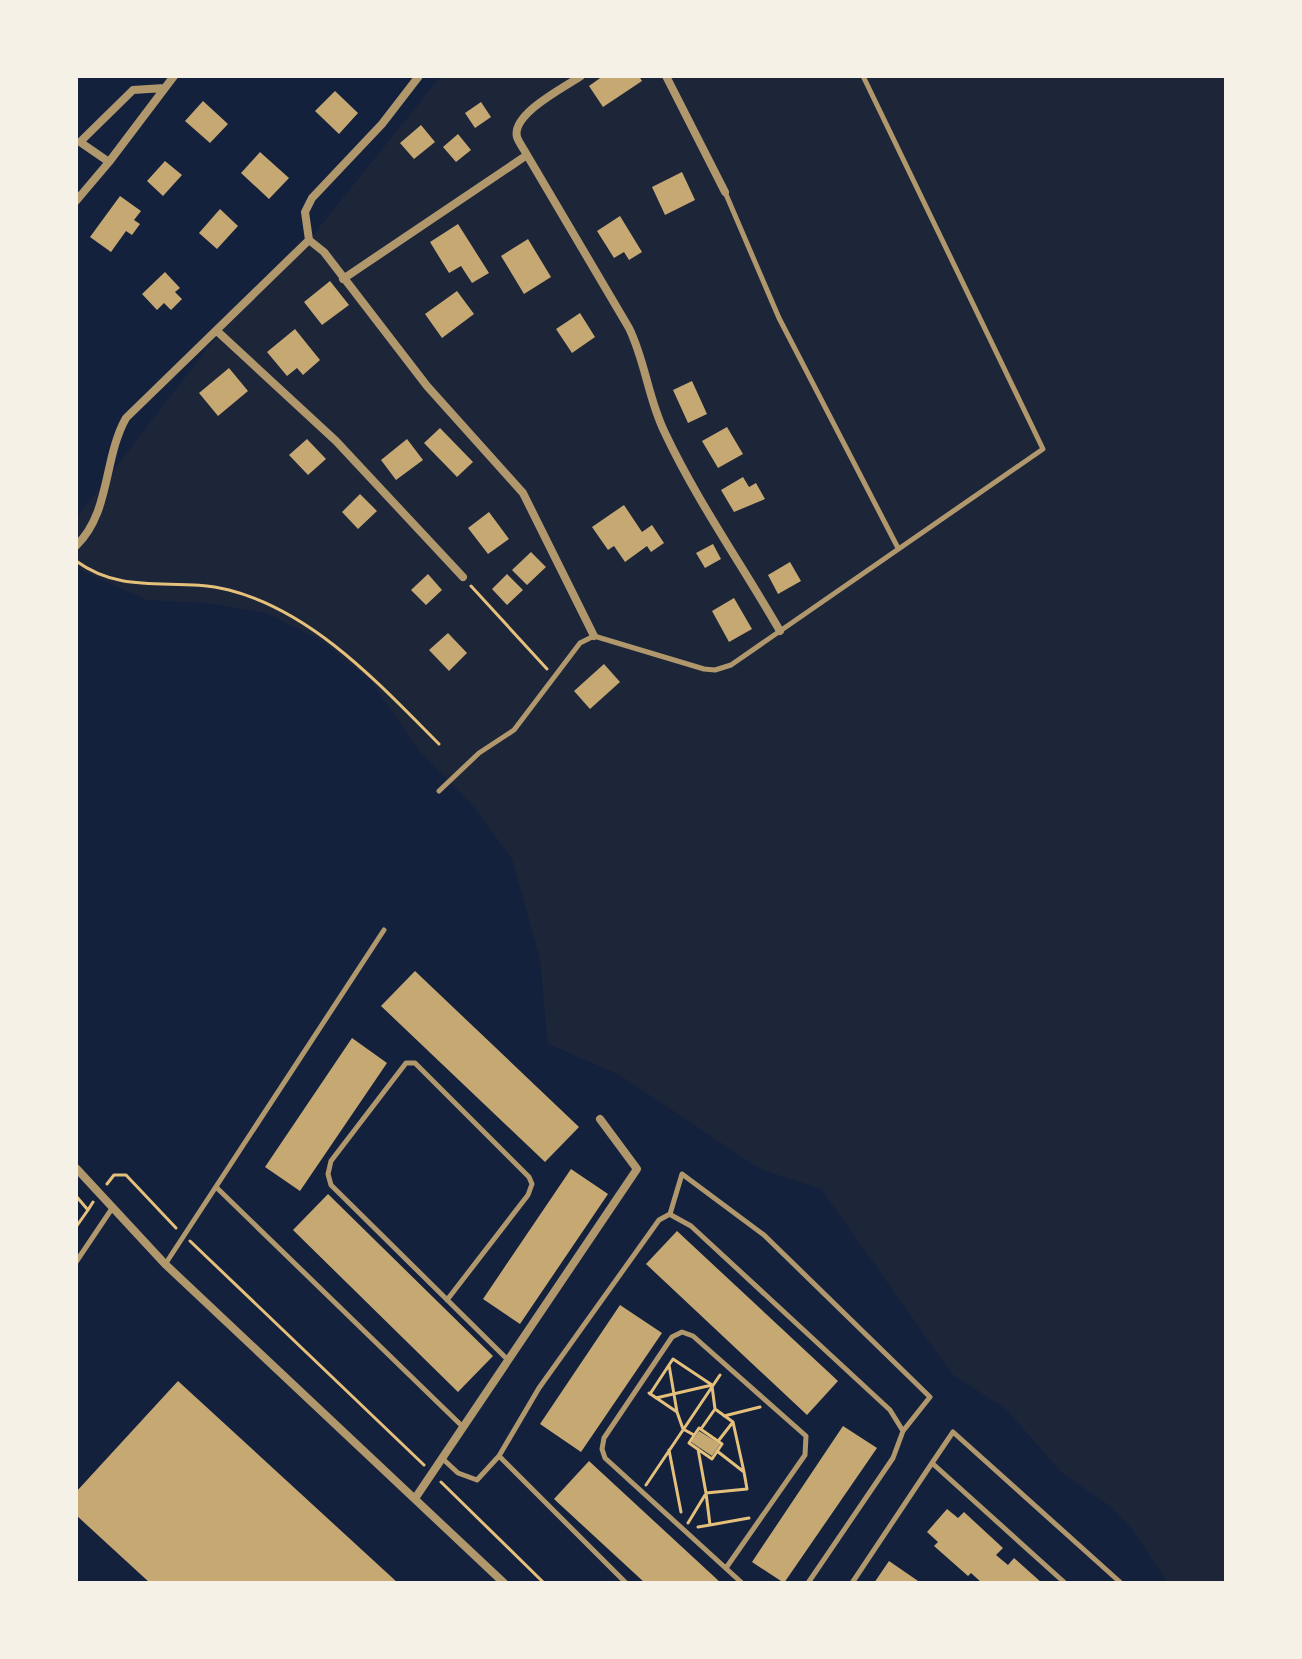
<svg xmlns="http://www.w3.org/2000/svg" width="1302" height="1659" viewBox="0 0 1302 1659" font-family="'Source Serif 4',serif">
  <rect width="100%" height="100%" fill="#14213d"/>
  <path fill="#1d2539" d="M441 76H1226V1583H1168L1133 1530 1111 1507 1061 1472 1006 1409 953 1375 821 1189 760 1169 618 1074 548 1044 540 959 512 859 472 805 419 750 370 680 322 641 267 613 208 603 147 600 76 568V519L219 333 309 240Z"/>
  <path fill="#c6a872" d="M603 76H639L642 81 603 107 589 86Z
    M335 91 358 113 339 134 315 111Z
    M203 101 228 124 210 143 185 121Z
    M481 102 491 117 475 128 465 113Z
    M421 125 435 142 414 159 400 143Z
    M458 134 471 150 456 162 443 147Z
    M260 152 289 178 269 199 241 173Z
    M165 161 182 175 163 196 147 181Z
    M682 172 695 200 665 215 652 187Z
    M120 196 141 211 134 220 140 224 132 235 126 231 111 252 90 237Z
    M220 209 238 226 217 249 199 233Z
    M620 216 642 252 629 260 624 252 614 258 597 231Z
    M458 224 489 273 472 283 461 266 449 273 430 242Z
    M528 239 551 277 524 294 501 256Z
    M165 272 180 288 175 292 182 299 171 310 164 303 157 310 142 294Z
    M330 281 349 305 322 325 304 302Z
    M457 291 474 314 442 338 425 314Z
    M580 313 595 337 572 353 556 329Z
    M295 329 320 360 303 375 297 368 287 376 267 352Z
    M229 368 248 391 218 416 199 393Z
    M692 381 707 414 688 423 673 390Z
    M727 427 743 454 718 468 702 441Z
    M440 428 473 462 457 477 424 443Z
    M307 439 326 459 308 475 289 455Z
    M407 439 423 460 396 480 381 460Z
    M743 477 749 487 756 483 765 499 734 512 721 490Z
    M360 494 377 511 358 529 342 512Z
    M624 505 642 532 652 525 664 543 651 552 647 546 625 562 614 546 608 550 592 527Z
    M489 512 509 539 488 554 468 528Z
    M713 544 721 559 705 568 696 553Z
    M531 552 546 567 527 585 512 570Z
    M790 562 801 581 778 594 768 575Z
    M428 574 442 590 426 605 411 590Z
    M507 574 523 590 507 605 492 589Z
    M734 598 752 629 729 642 712 611Z
    M448 633 467 653 449 671 429 650Z
    M604 664 620 682 590 709 574 691Z
    M415 971 579 1127 545 1162 381 1006Z
    M352 1038 387 1063 300 1191 265 1167Z
    M571 1169 608 1194 520 1324 483 1299Z
    M328 1194 493 1356 458 1392 293 1230Z
    M677 1231 838 1381 807 1415 646 1264Z
    M620 1305 662 1333 581 1452 540 1424Z
    M178 1381 398 1583H150L76 1515V1492Z
    M843 1426 877 1448 784 1583 752 1562Z
    M699 1431 720 1444 712 1456 691 1442Z
    M589 1461 721 1583H645L554 1499Z
    M947 1509 958 1518 964 1512 1003 1548 996 1555 1008 1565 1014 1558 1042 1583H982L971 1573 968 1576 934 1546 938 1542 927 1532Z
    M889 1561 921 1583H874Z"/>
  <g fill="none" stroke-linecap="round" stroke-linejoin="round">
    <path stroke="#e5c07b" stroke-width="3" d="M76 561C126 597 175 576 229 590 314 612 379 684 439 744
      M471 586 547 669
      M107 1184 114 1175H126L176 1228
      M76 1196 88 1210 76 1227
      M88 1210 93 1202
      M190 1241 424 1465
      M649 1393 677 1412 683 1429 694 1435
      M650 1394 669 1365 677 1412
      M656 1398 712 1385 673 1359 669 1365
      M715 1409 733 1422 719 1440
      M724 1416 760 1407
      M699 1428 722 1444 712 1459 689 1443Z
      M701 1429 715 1409 712 1386
      M698 1449 706 1493 747 1489 744 1472
      M669 1450 681 1512
      M717 1451 744 1472 733 1422
      M441 1482 544 1583
      M646 1485 720 1375
      M706 1493 710 1525 749 1518
      M688 1523 705 1495
      M698 1527 710 1525"/>
    <path stroke="#b1986c" stroke-width="5" d="M725 192 779 318 898 548
      M439 791 479 753 514 730 580 643 594 636 704 669 715 670 731 665 1043 449 863 76
      M216 1187 463 1427
      M671 1215 691 1226 890 1410 903 1431 893 1458 808 1583
      M76 1262 113 1207
      M166 1263 384 930
      M447 1300 528 1195 532 1184 529 1177 415 1063H406L331 1161 328 1174 331 1185 507 1359
      M499 1456 539 1388 659 1220 670 1214 682 1174 764 1235 930 1397 903 1431
      M444 1460 458 1473 477 1480 499 1456 626 1583
      M932 1463 953 1432 1121 1583
      M726 1568 805 1455 806 1436 693 1336 682 1332 672 1337 604 1438 602 1449 605 1458 742 1583
      M852 1583 932 1463 1065 1583"/>
    <path stroke="#b1986c" stroke-width="8" d="M419 76 382 124 312 198 305 212 309 240 324 252 427 386 523 493 594 636
      M666 76 725 192
      M164 88 133 90 80 142 109 162 174 76
      M527 155 629 328C646 363 648 399 665 433 697 501 742 565 780 631
      M76 201 109 162
      M343 279 527 155C524 149 519 143 517 137 511 114 565 87 581 76
      M217 331 336 441 463 577
      M76 546C111 512 103 459 126 418L309 240
      M76 1168 165 1264 504 1583
      M416 1497 637 1169 600 1119"/>
  </g>
  <rect width="1302" height="1659" fill="none" stroke="#f6f1e7" stroke-width="156"/>
</svg>
